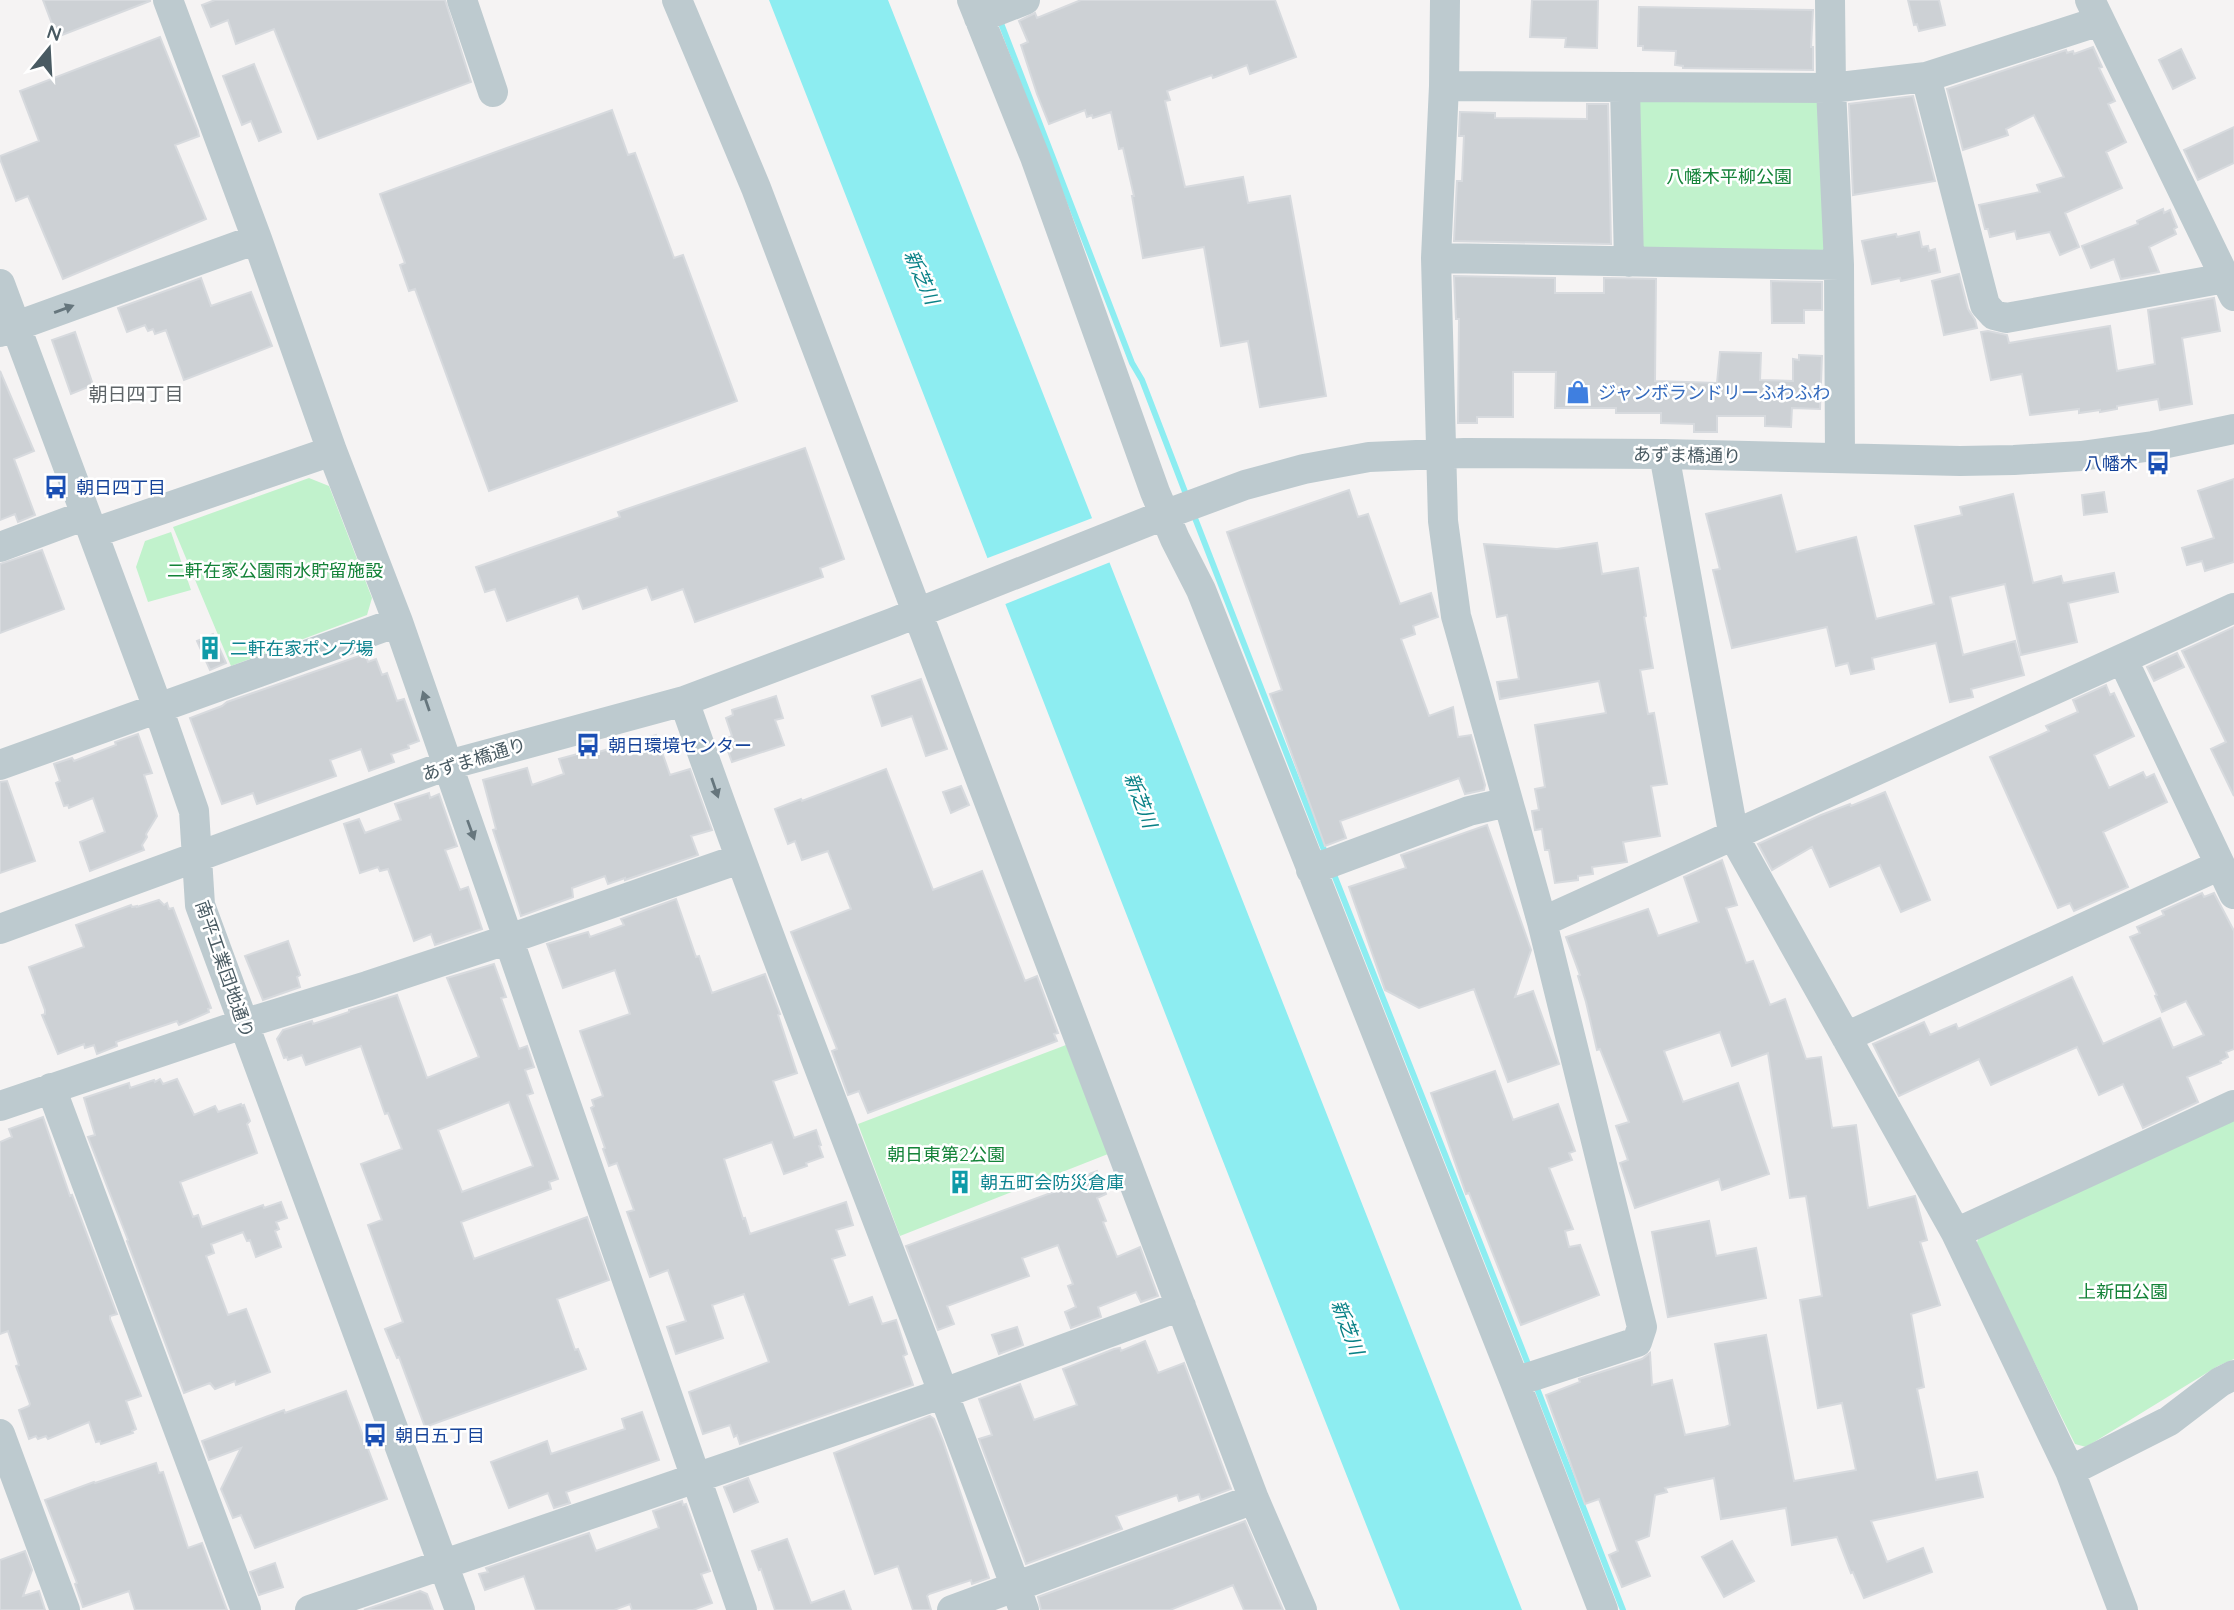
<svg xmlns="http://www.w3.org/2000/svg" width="2234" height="1610" viewBox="0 0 2234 1610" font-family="Quicksand,'Noto Sans JP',sans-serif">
  <rect width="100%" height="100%" fill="#f5f3f3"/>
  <path fill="#c1f2cc" d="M1638 99 1816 101 1822 107 1826 246 1820 254 1644 252 1637 246Z
    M309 478 329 486 372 598 367 615 231 666 173 527Z
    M171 532 191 590 148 602 136 567 145 541Z
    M1066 1045 1108 1154 900 1236 858 1124Z
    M2234 1119V1359L2218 1366 2086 1447 2075 1444 1976 1245 1980 1234Z"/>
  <path fill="#8dedf1" d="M769 0H888L1522 1610H1400C1187 1074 980 536 769 0Z"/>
  <path fill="#f5f3f3" d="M1095 517 1113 561 1003 605 985 559Z"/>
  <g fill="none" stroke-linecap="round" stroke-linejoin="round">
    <path stroke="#8dedf1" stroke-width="6" d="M999 18 1132 363 1142 380 1187 497
      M1193 513 1326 855
      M1333 872 1530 1369
      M1535 1383 1623 1610"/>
  </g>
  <path fill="#cdd1d5" stroke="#d7dade" stroke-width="2" fill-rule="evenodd" d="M43 0H150V1L57 37Z
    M215 0H445L471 82 318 139 274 29 236 44 228 20 211 27 202 5Z
    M1081 0H1275L1296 57 1250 74 1247 65 1213 78 1212 75 1167 91 1170 100 1165 101 1185 187 1243 177 1248 203 1290 196 1326 396 1260 407 1248 341 1221 346 1204 247 1143 258 1132 196H1134L1123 148 1119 149 1111 112 1093 118 1092 115 1087 117 1085 110 1049 124 1037 94 1021 45 1028 42 1019 21 1035 13 1037 18Z
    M1532 0H1598L1597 48 1565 47 1566 38 1530 37Z
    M1908 0H1939L1945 25 1919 31 1917 24 1914 25Z
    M1639 7 1813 10 1811 47H1813V70L1683 68V66L1675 65 1676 51 1643 50V46H1638Z
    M160 37 198 131 199 136 175 145 206 219 63 279 28 196 16 201 0 159V156L39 141 20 91Z
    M2093 47 2102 67 2099 68 2115 101 2108 104 2126 142 2106 152 2122 188 2065 213 2079 247 2060 255 2050 232 2017 239 2015 231 1990 237 1988 229H1985L1979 205 2040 192 2037 185 2064 177 2034 115 2006 129 2008 135 1963 150 1947 89 2066 50 2067 53 2073 51 2074 54Z
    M2181 49 2195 78 2173 89 2159 60Z
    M254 64 281 132 259 141 251 121 242 125 223 76Z
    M1913 96 1935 181 1853 195 1849 104Z
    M1587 104H1608L1611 244 1454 241 1457 181H1462L1464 136H1459L1460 112 1495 113V118L1587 119Z
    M612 110 628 155 635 153 674 258 683 255 737 401 489 491 415 289 409 291 400 265 405 263 380 194Z
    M2234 127V163L2198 180 2184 150Z
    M2163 209 2164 213 2170 210 2177 227 2174 229 2176 234 2149 247 2159 272 2121 279 2114 259 2091 268 2082 246 2138 224 2137 221Z
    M1919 232 1922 247 1928 246 1929 251 1935 249 1940 272 1901 281 1900 278 1872 284 1862 241 1896 234 1897 237Z
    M1959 274 1968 309 1975 320 1977 328 1944 335 1932 281Z
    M1454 276 1555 278V293H1604V278L1656 279 1655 381 1717 383 1720 352 1761 353 1760 380 1793 381V359L1799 360V355L1822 356 1820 409 1792 408 1791 427 1765 426V416H1717V432H1694V424L1661 423V413H1616V408H1555L1556 372H1513V417H1477V423H1458L1459 319H1456Z
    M201 278 211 306 251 292 272 346 184 380 166 330 155 334 153 329 148 331 145 325 127 332 118 308Z
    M1771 281 1822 282V310H1804V323H1772Z
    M2214 298 2220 331 2182 338 2192 404 2160 410 2158 399 2117 406V409L2100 412V410L2079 413V409L2030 415 2022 374 1991 380 1981 332 1988 331 2007 335 2009 343 2110 326 2117 371 2155 364 2148 310Z
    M75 332 93 385 71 394 52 340Z
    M0 371 34 451 14 459 35 515 18 522 15 514 0 520Z
    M805 448 844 559 820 568 823 577 695 622 683 589 652 600 647 587 583 609 578 596 507 621 495 589 485 592 476 567 620 517 618 512Z
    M2234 479V562L2205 571 2202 561 2187 565 2182 548 2214 538 2198 491Z
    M1349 490 1358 517 1368 514 1400 604 1431 593 1438 617 1413 626 1415 634 1401 639 1429 716 1453 707 1458 737 1471 735 1485 785 1484 790 1465 794 1459 778 1340 821 1346 838 1325 846 1270 694 1282 690 1227 532Z
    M2104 492 2107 512 2084 515 2082 495Z
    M2013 494 2033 583 2061 576 2063 583 2114 573 2118 592 2068 603 2077 642 2021 655 2005 584 1950 597 1963 655 2015 641 2024 675 1971 689 1973 697 1950 702 1936 643 1872 658 1874 669 1851 674 1848 663 1836 666 1827 627 1732 648 1713 570 1720 569 1706 514 1781 495 1796 552 1856 537 1876 619 1934 604 1915 526 1962 515 1960 507Z
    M1597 543 1602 574 1638 568 1646 616 1644 617 1653 668 1640 670 1648 714 1654 713 1667 784 1651 786 1660 836 1623 842 1627 862 1592 867 1593 874 1578 876V880L1555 883 1549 850H1545L1542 829 1535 830 1532 811 1539 810 1535 789 1545 787 1535 725 1606 713 1599 681 1500 699 1497 682 1519 679 1507 615 1497 617 1484 544 1557 549Z
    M42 550 64 609 0 633V564Z
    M2234 627V796L2211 749 2226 742 2182 651Z
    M213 634 226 663 210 670 197 641Z
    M2177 653 2184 667 2154 681 2147 667Z
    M365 654 368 662 376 659 382 675 387 673 397 701 404 699 419 741 408 745 409 748 391 754 394 762 369 771 361 749 330 760 336 776 257 804 253 793 222 804 190 718 222 706 227 702Z
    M921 679 947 749 926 756 912 716 882 726 872 696Z
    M2106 685 2110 695 2114 693 2134 736 2094 755 2109 788 2143 772 2146 778 2154 774 2167 802 2103 832 2128 887 2074 911 2070 903 2058 908 1990 757 2049 731 2046 726 2078 712 2073 700Z
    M776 696 783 718 775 720 784 745 732 762 724 740 732 736 726 718 733 715 732 710Z
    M138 734 152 773 144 775 157 816 146 834 147 837 142 845 144 850 90 871 80 842 105 832 93 798 69 808 68 805 64 806 56 783 60 781 54 764 72 758 74 761 116 745 115 742Z
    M656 735 670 775 690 769 712 830 691 836 698 855 625 880V878L608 884 605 876 572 888 573 897 521 916 493 830 496 829 483 780 527 768 532 785 564 774 559 759 593 750 595 753Z
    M886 769 933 890 982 871 1025 981 1037 976 1058 1033 1054 1034 1057 1041 868 1113 859 1091 848 1095 832 1051 837 1049 791 932 851 909 828 851 802 860 795 841 788 844 775 809 801 799 802 801Z
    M7 781 35 861 0 873V782Z
    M961 786 969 805 951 813 943 792Z
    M1885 792 1930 900 1901 912 1880 865 1830 887 1812 847 1772 870 1758 844 1821 815 1850 804 1851 806Z
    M429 793 430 798 439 794 457 846 445 850 460 890 468 887 482 929 435 945 431 934 414 941 388 869 380 871 378 867 360 873 344 824 359 819 365 833 401 820 395 804Z
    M1487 825 1531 950 1515 997 1533 991 1559 1064 1508 1082 1474 989 1419 1008 1385 990 1349 887 1406 868 1401 855Z
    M1722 860 1737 905 1726 908 1746 963 1753 961 1770 1005 1785 999 1806 1059 1821 1057 1832 1128 1856 1125 1868 1208 1915 1196 1927 1240 1920 1242 1940 1305 1911 1314 1924 1387 1917 1389 1936 1480 1977 1472 1983 1497 1871 1521 1887 1562 1923 1548 1932 1572 1864 1598 1853 1572 1851 1573 1837 1537 1792 1545 1786 1508 1721 1519 1714 1478 1665 1488 1667 1492 1655 1495 1649 1536 1636 1541 1650 1576 1622 1587 1609 1555 1618 1551 1599 1499 1585 1504 1546 1395 1580 1382 1579 1379 1642 1359 1650 1353 1652 1385 1672 1380 1685 1435 1725 1427 1730 1425 1715 1344 1766 1335 1794 1481 1856 1470 1842 1403 1818 1408 1800 1300 1822 1296 1806 1196 1790 1198 1768 1053 1732 1066 1720 1032 1664 1051 1683 1102 1738 1083 1769 1174 1722 1190 1719 1179 1635 1208 1620 1163 1628 1160 1616 1126 1629 1122 1600 1049 1597 1050 1586 1002 1578 976 1580 975 1566 937 1648 909 1658 936 1699 922 1684 877Z
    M2202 893 2204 897 2214 893 2234 931V1049L2226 1052 2228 1057 2220 1061 2221 1063 2187 1077 2198 1102 2143 1128 2123 1084 2099 1095 2077 1047 1991 1085 1979 1059 1899 1096 1873 1044 1924 1022 1930 1035 1956 1024 1958 1029 2072 977 2103 1044 2160 1018 2173 1048 2204 1035 2186 1001 2162 1012 2155 996 2157 995 2130 937 2140 933 2137 927 2164 915 2162 911Z
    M676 899 696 957 699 956 712 993 765 974 780 1014 778 1015 797 1073 773 1081 794 1138 816 1130 821 1145 819 1146 823 1157 806 1163 807 1166 784 1174 772 1142 724 1159 743 1219 745 1218 750 1234 846 1202 853 1225 836 1230 845 1255 832 1259 849 1305 872 1297 882 1324 896 1320 907 1354 903 1356 913 1385 740 1444 737 1435 734 1437 730 1425 703 1434 689 1392 769 1362 744 1294 712 1305 723 1338 676 1354 667 1327 686 1321 668 1270 650 1277 627 1212 634 1210 617 1163 609 1166 603 1149 605 1148 591 1108 594 1106 592 1100 603 1096 580 1031 630 1014 615 970 563 988 547 944 588 932 590 937 624 925 621 919Z
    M159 900 164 905 167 903 169 909 173 908 211 1008 208 1009 209 1012 179 1025 177 1021 136 1035 116 1042 117 1046 97 1054 94 1045 85 1048 84 1044 58 1054 42 1015 45 1014V1010L29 967 84 947 76 925 131 905 132 907 137 906V907Z
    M288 941 300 975 297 977 300 987 263 1000 245 956Z
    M494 964 506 997 501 998 519 1049 527 1046 534 1067 525 1070 533 1093 527 1095 558 1179 549 1182 551 1189 461 1222 474 1259 587 1217 609 1280 557 1299 575 1350 578 1349 586 1369 425 1427 399 1357 397 1358 385 1329 403 1322 368 1225 382 1220 361 1164 402 1149 388 1113 385 1114 361 1046 306 1065 302 1055 288 1060 287 1057 284 1058 277 1039 283 1030 312 1021 313 1024 349 1012V1010L397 995 427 1078 479 1057 447 978ZM509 1102 533 1166 462 1192 438 1130Z
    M1495 1071 1513 1120 1558 1104 1575 1151 1569 1153 1572 1160 1549 1168 1573 1229 1565 1231 1569 1247 1580 1245 1599 1295 1521 1325 1469 1193 1466 1194 1431 1093Z
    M160 1079 163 1084 177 1079 194 1115 215 1106 218 1112 241 1104 242 1106 244 1105 250 1121 247 1124 257 1153 180 1182 193 1217 198 1215 202 1227 263 1205 264 1208 281 1202 287 1218 276 1222 279 1229 275 1231 281 1247 256 1257 250 1240 247 1241 243 1232 211 1244 214 1253 206 1256 228 1315 246 1309 270 1372 236 1385 235 1381 215 1389 210 1383 184 1393 127 1241 128 1240 88 1137 95 1135 84 1098 129 1083 130 1088 154 1080 155 1082Z
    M43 1117 70 1196 72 1195 117 1314 110 1316V1319L141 1396 126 1401 136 1429 132 1431 133 1433 101 1444 100 1441 96 1442 89 1422 48 1439 46 1436 38 1439 36 1436 29 1439 19 1410 29 1406 30 1404 16 1366 19 1365 8 1331 0 1334V1142L12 1137 9 1129Z
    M1097 1171 1106 1194 1097 1198 1106 1221 1103 1222 1117 1257 1140 1247 1158 1296 1141 1302 1136 1292 1098 1307 1101 1317 1071 1328 1065 1312 1076 1307 1068 1286 1073 1284 1058 1245 1022 1258 1029 1276 947 1306 954 1324 938 1330 906 1246 1059 1190 1058 1186Z
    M1709 1221 1716 1256 1756 1248 1766 1298 1668 1317 1652 1232Z
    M1017 1327 1023 1345 999 1354 992 1335Z
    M1145 1341 1158 1373 1184 1363 1231 1489 1201 1500 1199 1494 1179 1501 1177 1495 1116 1516 1122 1529 1026 1564 979 1439 992 1435 979 1399 1020 1384 1034 1420 1077 1405 1063 1369 1114 1349 1120 1348 1121 1351Z
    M346 1391 387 1499 255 1548 241 1515 233 1518 221 1489 241 1448 209 1460 202 1441 284 1410 285 1413Z
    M642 1412 659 1460 566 1492 570 1503 554 1508 548 1493 509 1508 491 1462 547 1441 551 1454 625 1429 622 1419Z
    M930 1416 934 1419 943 1441 989 1578 972 1584 971 1580 929 1594 927 1596 931 1610H913L898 1566 875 1574 834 1453Z
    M156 1463 159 1473 163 1472 188 1548 202 1543 227 1610H135L129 1591 83 1607 75 1584 77 1583 45 1500 94 1482 95 1483Z
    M748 1478 758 1502 734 1512 724 1487Z
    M682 1501 683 1505 686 1504 710 1571 701 1574 712 1603 693 1610H632L630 1604 614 1610H536L524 1576 485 1590 479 1574 488 1572 486 1568 589 1533 596 1551 659 1528 653 1511Z
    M1245 1521 1283 1610H1244L1233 1585 1170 1610H1041L1038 1597Z
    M787 1539 811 1603 844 1591 851 1610H775L761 1569 759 1570 752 1551Z
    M1732 1541 1754 1581 1724 1597 1702 1557Z
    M25 1551 32 1570 23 1596 39 1591 45 1610H0V1560Z
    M275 1563 283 1587 259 1595 250 1572Z
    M420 1591 427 1594 433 1610H364Z"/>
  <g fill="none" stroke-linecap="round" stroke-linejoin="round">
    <path stroke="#bdcacf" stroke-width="30" d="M168 0 257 239 332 451 398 622 742 1610
      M462 0 493 92
      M677 0 756 188 1254 1499 1302 1610
      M972 0 1035 157 1155 492 1175 539 1201 590 1515 1382 1603 1610
      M1445 0 1444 86 1436 258 1443 521 1456 616 1542 922 1642 1327 1637 1342 1515 1382
      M1830 0 1831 88 1839 265 1840 458
      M2090 0 2234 296
      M979 18 1025 0
      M1926 77 1985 305 1994 315 2006 318 2225 278
      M1444 86 1831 88 1926 77 2100 21
      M1625 87 1629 262
      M1436 258 1839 265
      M0 284 158 708 194 811 200 905 460 1610
      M0 332 257 239
      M1664 454 1734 837 1956 1233 2070 1471 2123 1610
      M93 533 332 451
      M0 547 86 515
      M2123 660 2234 894
      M684 701C791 1006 914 1306 1024 1610
      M0 765 398 622
      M1311 870 1469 811 1508 802
      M1542 922 2234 608
      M0 929 448 765 684 701 892 623 1164 515 1245 485 1304 469 1369 457 1464 453 1664 454 1960 461 2014 460 2081 456 2153 446 2234 429
      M1846 1037 2220 865
      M51 1088 246 1610
      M0 1106 243 1024 367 986 509 939 739 859
      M1956 1233 2234 1105
      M0 1434 65 1610
      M2070 1471 2169 1421 2220 1382 2234 1375
      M310 1610 944 1393 1181 1306
      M952 1610 1254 1499"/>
  </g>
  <defs><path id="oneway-solid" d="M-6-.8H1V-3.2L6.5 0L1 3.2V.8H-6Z" transform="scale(1.75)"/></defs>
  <g fill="#66767d">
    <use href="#oneway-solid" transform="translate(64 309) rotate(-20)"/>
    <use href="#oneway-solid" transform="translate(426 701) rotate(-109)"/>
    <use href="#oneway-solid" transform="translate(715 788) rotate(71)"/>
    <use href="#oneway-solid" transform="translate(471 830) rotate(70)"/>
  </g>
  <defs>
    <g id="shop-bare" transform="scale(1.89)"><path d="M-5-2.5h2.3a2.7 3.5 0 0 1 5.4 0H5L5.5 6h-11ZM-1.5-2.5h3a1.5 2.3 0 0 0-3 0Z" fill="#3f7fe0" stroke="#fff" stroke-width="2.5" paint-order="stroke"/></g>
    <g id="bus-bare" transform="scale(1.89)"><path d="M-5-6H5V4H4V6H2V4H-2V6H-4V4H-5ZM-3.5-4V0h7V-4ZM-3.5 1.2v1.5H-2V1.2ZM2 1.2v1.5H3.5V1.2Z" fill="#1a4fb4" stroke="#fff" stroke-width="2.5" paint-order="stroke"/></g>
    <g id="building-bare" transform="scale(1.89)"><path d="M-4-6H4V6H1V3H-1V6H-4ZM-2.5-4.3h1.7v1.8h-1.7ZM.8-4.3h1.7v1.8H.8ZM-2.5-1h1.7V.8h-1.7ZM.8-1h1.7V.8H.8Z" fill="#0f9aa8" stroke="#fff" stroke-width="2.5" paint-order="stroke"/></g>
  </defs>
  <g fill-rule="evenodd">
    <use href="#shop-bare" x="1578" y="392"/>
    <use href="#bus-bare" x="2158" y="463"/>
    <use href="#bus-bare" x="56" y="487"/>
    <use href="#building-bare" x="210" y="648"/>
    <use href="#bus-bare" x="588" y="745"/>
    <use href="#building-bare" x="960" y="1182"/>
    <use href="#bus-bare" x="375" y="1435"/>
  </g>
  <g text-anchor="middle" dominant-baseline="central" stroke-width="5" stroke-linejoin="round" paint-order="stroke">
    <g font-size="18" fill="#148338" stroke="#fff">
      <text x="1729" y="176">八幡木平柳公園</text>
      <text x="275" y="570">二軒在家公園雨水貯留施設</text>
      <text x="946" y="1154">朝日東第2公園</text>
      <text x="2123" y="1291">上新田公園</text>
    </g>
    <g font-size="18" fill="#366cbe" stroke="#fff" text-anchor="start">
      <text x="1598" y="392">ジャンボランドリーふわふわ</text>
    </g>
    <g font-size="18" fill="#495a62" stroke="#fff">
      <text transform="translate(1687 455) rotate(1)">あずま橋通り</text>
      <text transform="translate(474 759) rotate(-17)">あずま橋通り</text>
      <text transform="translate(225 969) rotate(71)">南平工業団地通り</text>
    </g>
    <g font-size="18" fill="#164399" stroke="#fff" text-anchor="start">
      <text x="2138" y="463" text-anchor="end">八幡木</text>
      <text x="76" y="487">朝日四丁目</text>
      <text x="608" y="745">朝日環境センター</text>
      <text x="395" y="1435">朝日五丁目</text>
    </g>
    <g font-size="18" fill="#0d838f" stroke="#fff" text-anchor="start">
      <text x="230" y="648">二軒在家ポンプ場</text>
      <text x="980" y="1182">朝五町会防災倉庫</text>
    </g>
    <g font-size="19" font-style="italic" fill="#098186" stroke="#fff">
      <text transform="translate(922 277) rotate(66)">新芝川</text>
      <text transform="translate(1141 800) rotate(69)">新芝川</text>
      <text transform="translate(1348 1327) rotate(69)">新芝川</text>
    </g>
    <g font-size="19" fill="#5f6568" stroke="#fff">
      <text x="136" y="394">朝日四丁目</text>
    </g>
  </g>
  <g transform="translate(49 49) rotate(18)" stroke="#ffffff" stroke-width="5" paint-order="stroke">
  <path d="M0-5L12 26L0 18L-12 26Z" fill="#495a62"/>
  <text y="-10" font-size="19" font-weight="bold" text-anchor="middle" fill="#495a62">N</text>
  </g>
</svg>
